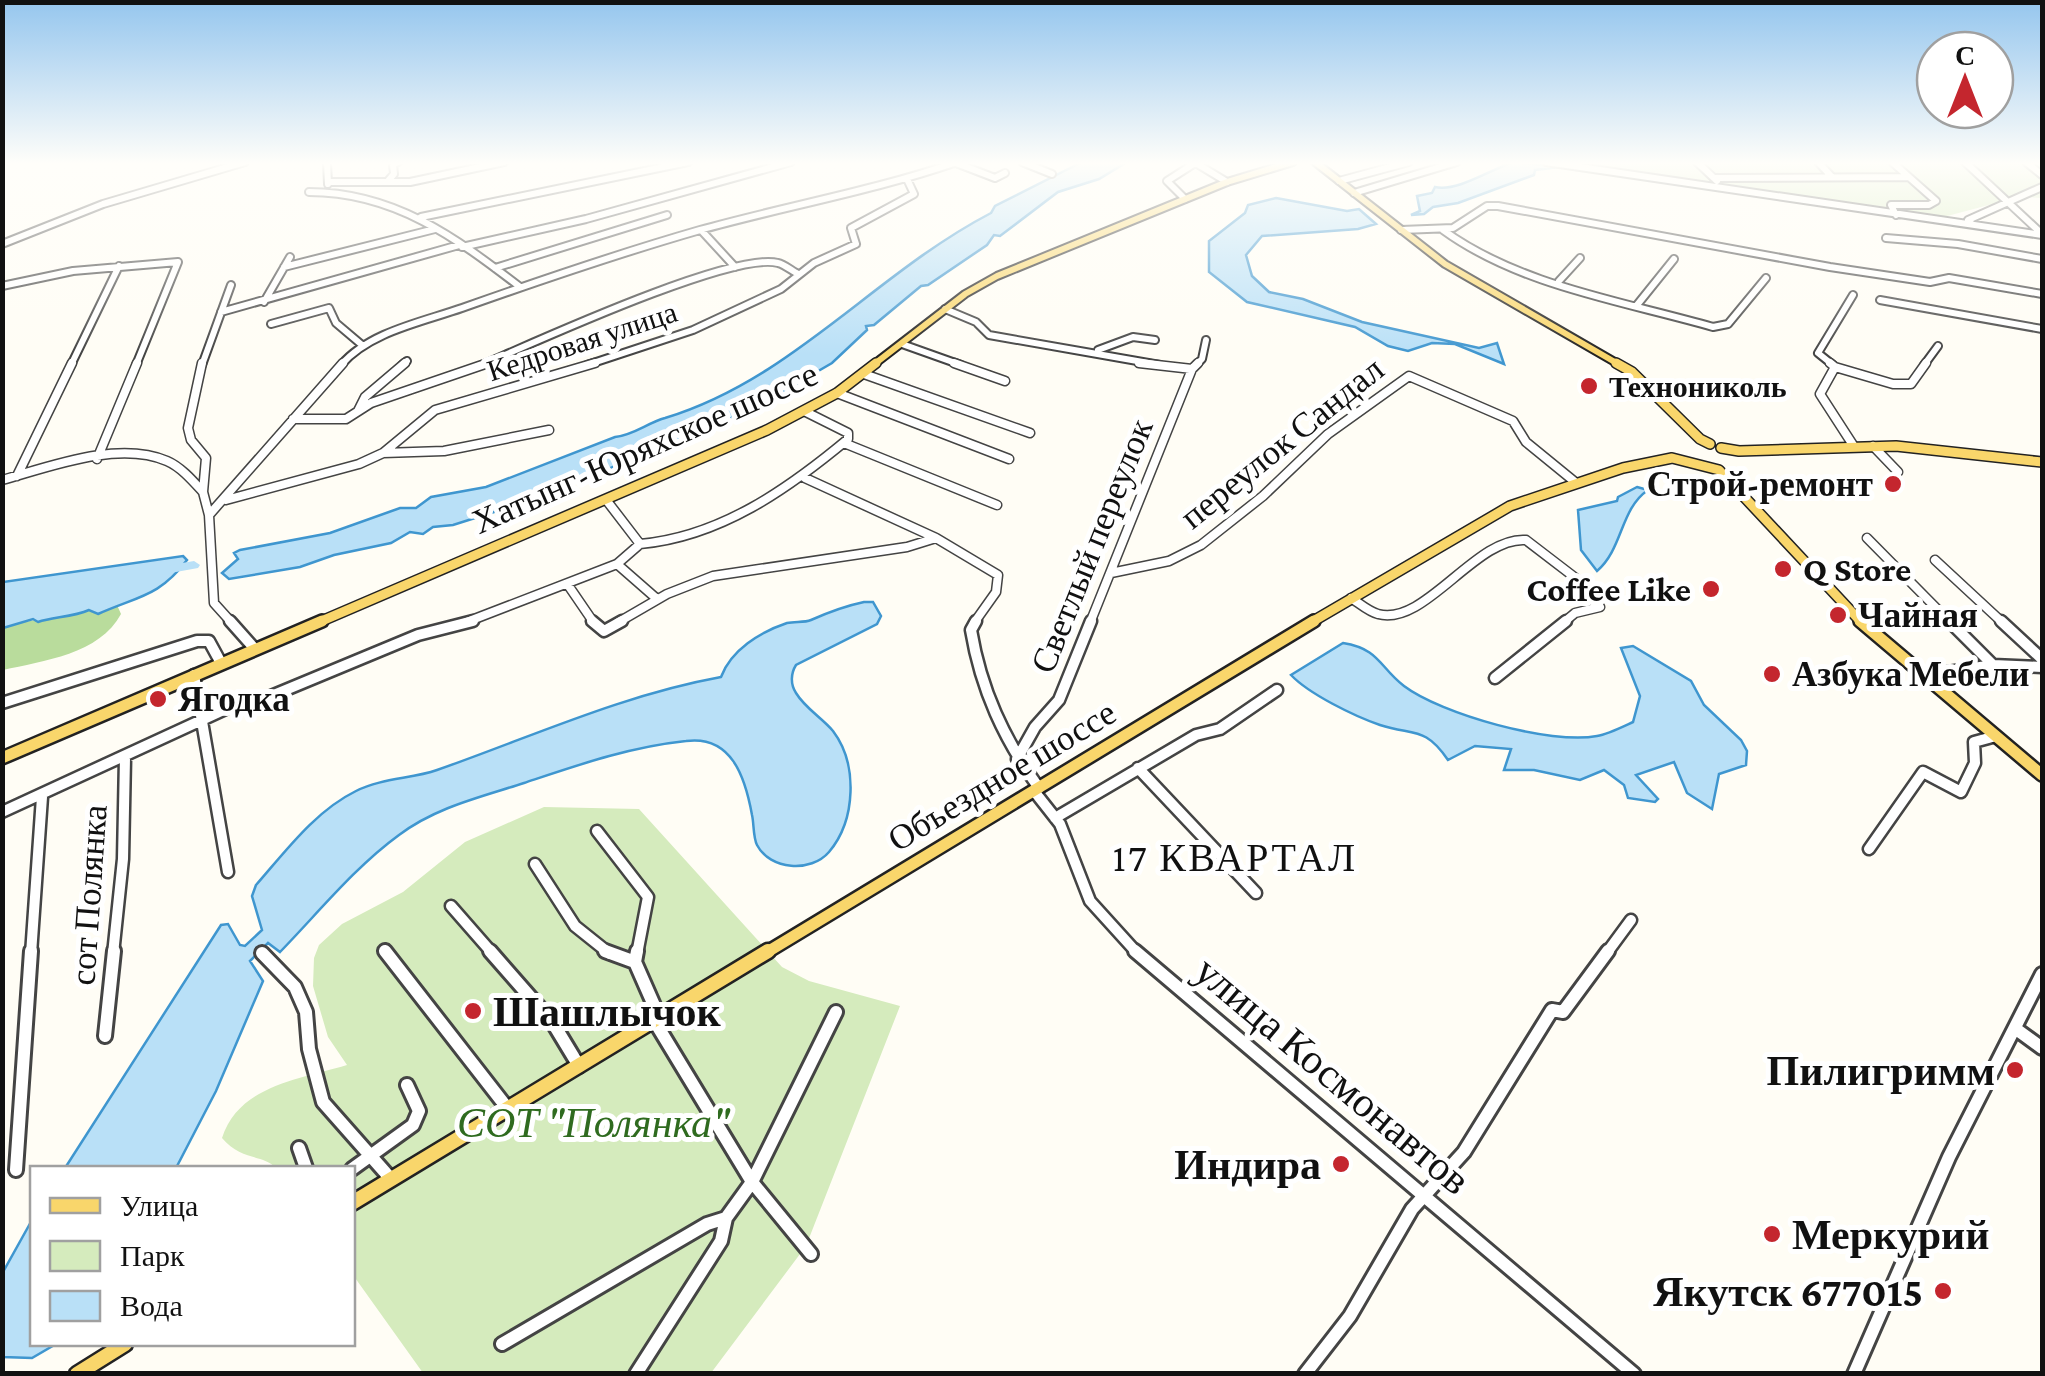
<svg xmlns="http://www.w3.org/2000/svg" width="2045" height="1376" viewBox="0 0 2045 1376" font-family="'Crimson Pro',serif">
  <rect width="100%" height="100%" fill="#fffdf5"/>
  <path fill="#d5ebbd" d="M1573 162H2042V198L2003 196 2000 202 1936 219Z
    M544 807 639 809 782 967 809 981 900 1006 806 1246 711 1373H423L353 1275 352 1168H276C263 1154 241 1161 222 1138 239 1085 301 1079 347 1065L328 1037 313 986 314 958 319 945 342 924 403 892 465 842Z"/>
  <path fill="#b9dc9c" d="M117 605 121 614C100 654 43 661 3 670V626Z"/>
  <path fill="#b9e0f7" stroke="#3f96cf" stroke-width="2.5" d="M1082 162H1127L1099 179 1058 192 1000 236 994 235 987 245 928 285 921 286 874 325 866 326 867 330 832 363 751 410 555 491 531 493 494 512 453 525 433 527 423 534 410 532 391 543 334 555 300 567 229 579 222 573 238 559 234 553 240 550 330 533 400 508H416L431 497 486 487 615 437C634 435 647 423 665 418 793 379 874 274 991 213L995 206Z
    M1514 162 1559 167 1535 170 1534 175 1458 203 1433 207 1424 214 1411 215 1420 211 1417 196 1432 193 1435 187C1458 192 1491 169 1514 162Z
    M1276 198 1347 211 1359 209 1376 224 1358 229 1262 236 1246 255 1252 276 1269 292 1303 299 1362 322 1479 348 1497 343 1504 364 1455 344 1432 343 1408 351 1388 346 1355 327 1247 302 1209 272V241L1245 213 1248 205Z
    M1637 487 1648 490C1620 509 1623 549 1597 571L1581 550 1578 510 1617 501 1618 497Z
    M183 556 187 560C159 597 138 596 98 614L89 610C73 617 53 617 38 622L33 619 3 628V582Z
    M864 602H873L881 616 877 624 796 665C791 673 790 684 796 693 805 708 822 718 833 731 858 764 856 820 829 852 811 873 770 870 757 845 753 837 754 823 752 815 745 776 731 735 686 741 629 747 578 765 524 783 481 797 436 807 399 835 355 867 318 913 280 952L268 943 250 961 263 981 216 1091 176 1168H65L221 925 228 924 240 945 245 946 262 930 252 896 256 885C285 852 315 811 356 791 382 778 411 779 437 770 531 737 622 695 721 677 731 650 760 632 787 623 795 621 804 623 811 620 829 612 845 606 864 602Z
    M1343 643C1380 649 1379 667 1404 686 1441 714 1551 745 1597 736 1608 734 1622 727 1633 722L1640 696 1621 648 1633 646 1691 681 1704 705 1741 740 1747 751 1746 765 1719 774 1712 809 1687 793 1674 762 1636 775 1658 799 1655 802 1628 798 1624 785 1604 770 1580 780 1534 770H1504L1511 749 1475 746 1448 760C1425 726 1414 736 1380 725 1354 716 1309 694 1291 675Z
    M32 1220V1344H56L32 1358 3 1357V1272Z"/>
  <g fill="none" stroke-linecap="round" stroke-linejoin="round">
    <path fill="#b9e0f7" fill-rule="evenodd" d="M194 561 200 565 198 568 165 574 159 570 165 566Z"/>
    <g stroke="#444" stroke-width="10">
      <path id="minor-far3" d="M327 162 328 184
        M1022 162 1052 174
        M1194 162 1227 182
        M1546 162 2042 235
        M1697 162 1717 181
        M1818 162 1831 176
        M1892 162 1936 201 1929 205H1891L1896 215
        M1965 162 2042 234
        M2026 162 2042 175
        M956 163 995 178 1005 173
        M1714 178 1909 177
        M388 181 394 174 393 165 398 162
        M1339 181 1409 162
        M329 182H410L504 162
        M309 192C394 192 455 237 520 287
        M1354 193 1457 162
        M1185 199 1167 181 1195 163
        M421 217 688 162
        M1971 223 1968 220 2042 187
        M701 230 735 267
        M1401 230 1453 228 1487 206H1498L1830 267 1930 282 1949 278 2042 294
        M1443 230C1520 286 1623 301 1713 327L1728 324 1766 278
        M1886 238 1958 244 2042 259
        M2 244 103 204 245 162
        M462 247 586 219 791 162
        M284 267 435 229
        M495 268 667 215
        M1559 281 1580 258
        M2 286 73 271 178 262 136 365
        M1880 300 2042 329
        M264 302 290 257
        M1637 305 1674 259
        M945 309 976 322 989 335 1160 365
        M221 312 459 245
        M271 324 329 308 336 323 362 345
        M902 344 961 365
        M1098 350 1133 337 1155 340
        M71 365 119 266
        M202 365 231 285
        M341 365C369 332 422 322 462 308 541 280 620 253 700 230 786 206 873 191 957 162
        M402 365 407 361
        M482 365C533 343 733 251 778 263 784 264 792 271 798 274
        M587 365 693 330 781 289 814 263 856 244 851 228 914 194 907 179
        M1196 365 1202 359 1206 340
        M1833 365 1818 353 1853 295
        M1924 365 1938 346"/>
    </g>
    <g stroke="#444" stroke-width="11">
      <path id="minor-far2" d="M202 363 188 428 191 440 206 458 203 492 209 515
        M954 363 1005 381
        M1139 363 1192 369 1198 363
        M1830 363 1835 367
        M864 374 1030 433
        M837 393 1009 459
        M358 411 365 397 405 363
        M293 419H346L371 403 488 363
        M844 443 997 505
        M1853 445 1820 394 1835 367 1893 384H1911L1926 363
        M1873 446 1898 472
        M383 453 435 410 595 363
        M97 459 137 363
        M17 476 72 363
        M805 478 936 538 998 575 996 592 974 623
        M2 480C49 467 118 440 167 461 181 467 193 481 203 492
        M226 500 359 464 383 453 444 451 549 430
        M1867 538 1951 623
        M640 544C720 537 788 489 848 439V433L804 411
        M1935 560 2003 623
        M617 564 657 599
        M1111 573 1169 561 1201 545 1263 496 1328 434 1409 376 1513 421 1526 442 1575 482
        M568 585 594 623
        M1351 598C1359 603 1369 612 1378 614 1425 627 1476 536 1526 540L1586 586 1600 607 1575 613 1563 623
        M232 623 214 603 209 515 343 363
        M464 623 617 564 640 544 607 501
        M617 623 667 594 713 576 907 547 936 538
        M1090 623 1192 369"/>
    </g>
    <g stroke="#444" stroke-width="15">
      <path id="minor-far1" d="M230 621 254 648
        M592 621 604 631 622 621
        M976 621 971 630C981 690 1004 739 1039 788
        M1949 621 1993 665
        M2001 621 2042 659
        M194 675 228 872
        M1923 676 1993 665 2042 667
        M1495 678 1566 621
        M2 703 197 641H209L221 663
        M1017 759 1035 727 1059 700 1091 621
        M1138 768 1256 893
        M1034 791 1060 824 1090 901 1138 954
        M2 812 230 707 259 701 418 635 473 621
        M1055 818 1196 735 1220 729 1277 690
        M597 831 648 897 637 954
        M1869 849 1923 772 1961 792 1975 763 1974 742 1996 736
        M535 864 575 926 610 954
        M451 906 493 954
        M31 954 42 797
        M113 954 123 859 125 758
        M1606 954 1631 920"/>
    </g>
    <g stroke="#444" stroke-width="18">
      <path id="minor" d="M385 951 508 1109
        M490 951 553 1023 579 1066
        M605 951 635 962 660 1019
        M1135 951 1634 1374
        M262 953 295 987 306 1012 309 1049 323 1102 391 1179
        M635 962 637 951
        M655 1022 752 1182 811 1254
        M2016 1029 2042 1048
        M105 1036 114 951
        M299 1148 306 1168
        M352 1169 413 1125 419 1111 407 1085
        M16 1170 31 951
        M502 1344 707 1224 726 1218
        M636 1374 721 1241 726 1218 752 1182 836 1012
        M1305 1374 1350 1316 1412 1209 1464 1152 1552 1010 1563 1012 1608 951
        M1854 1374 1949 1157 2042 974"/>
    </g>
    <g stroke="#222" stroke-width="10">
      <path id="major-far3" d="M1315 162 1445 264 1620 365
        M873 365 965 294 997 276 1227 182 1293 162"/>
    </g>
    <g stroke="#222" stroke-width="12">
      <path id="major-far2" d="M1616 363 1632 372 1700 439 1710 444
        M1721 448 1739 451 1896 446 2042 462
        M317 623 767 430 837 393 876 363
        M1310 623 1510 506 1623 468 1672 458 1719 470 1862 623"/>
    </g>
    <g stroke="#222" stroke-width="16">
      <path id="major-far1" d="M1860 621 2042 775
        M2 758 322 621
        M764 954 1314 621"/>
    </g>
    <g stroke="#222" stroke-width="19">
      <path id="major" d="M352 1203 768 951
        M77 1374 125 1344"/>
    </g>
    <use href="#minor-far3" stroke="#fff" stroke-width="6"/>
    <use href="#minor-far2" stroke="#fff" stroke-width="8"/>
    <use href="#minor-far1" stroke="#fff" stroke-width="10"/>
    <use href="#minor" stroke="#fff" stroke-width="12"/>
    <use href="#major-far3" stroke="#f9d66b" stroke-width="6"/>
    <use href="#major-far2" stroke="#f9d66b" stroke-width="9"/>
    <use href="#major-far1" stroke="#f9d66b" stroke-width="11"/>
    <use href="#major" stroke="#f9d66b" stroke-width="14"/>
  </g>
  <linearGradient id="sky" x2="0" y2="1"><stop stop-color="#95c6ee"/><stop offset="0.46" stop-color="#fffefa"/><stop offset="1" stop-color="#fffefa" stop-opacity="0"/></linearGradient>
  <rect width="2045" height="355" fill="url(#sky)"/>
  <g fill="#c4262e" stroke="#fff" stroke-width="4">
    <circle cx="1589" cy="386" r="10"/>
    <circle cx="1893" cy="484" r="10"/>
    <circle cx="1783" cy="569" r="10"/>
    <circle cx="1711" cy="589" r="10"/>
    <circle cx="1838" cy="615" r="10"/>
    <circle cx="1772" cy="674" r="10"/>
    <circle cx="158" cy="699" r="10"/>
    <circle cx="473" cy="1011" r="10"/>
    <circle cx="2015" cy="1070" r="10"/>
    <circle cx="1341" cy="1164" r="10"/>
    <circle cx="1772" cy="1234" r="10"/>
    <circle cx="1943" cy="1291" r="10"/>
  </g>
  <g text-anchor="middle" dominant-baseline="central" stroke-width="10" stroke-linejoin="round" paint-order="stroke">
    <g font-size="30" fill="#111" stroke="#fff">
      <text transform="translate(582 341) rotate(-18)">Кедровая улица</text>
    </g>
    <g font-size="30" font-weight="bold" fill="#111" stroke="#fff" text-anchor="start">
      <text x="1609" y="386">Технониколь</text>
    </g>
    <g font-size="35" fill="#111" stroke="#fff">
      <text transform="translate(1282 443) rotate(-39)">переулок Сандал</text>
      <text transform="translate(645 448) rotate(-24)">Хатынг-Юряхское шоссе</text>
      <text transform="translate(1092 546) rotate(-68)">Светлый переулок</text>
      <text transform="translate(1002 776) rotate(-31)">Объездное шоссе</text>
      <text transform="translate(89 895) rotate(-86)">сот Полянка</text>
    </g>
    <g font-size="35" font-weight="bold" fill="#111" stroke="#fff" text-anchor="start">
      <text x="1873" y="484" text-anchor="end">Строй-ремонт</text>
      <text x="1803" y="569">Q Store</text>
      <text x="1691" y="589" text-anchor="end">Coffee Like</text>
      <text x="1858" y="615">Чайная</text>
      <text x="1792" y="674">Азбука Мебели</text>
      <text x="178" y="699">Ягодка</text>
    </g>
    <g font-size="40" letter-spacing="2.5" fill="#111" stroke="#fff">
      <text x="1235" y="857">17 КВАРТАЛ</text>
    </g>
    <g font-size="42" font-weight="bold" fill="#111" stroke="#fff" text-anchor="end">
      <text x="493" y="1011" text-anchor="start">Шашлычок</text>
      <text x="1995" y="1070">Пилигримм</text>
      <text x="1321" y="1164">Индира</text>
      <text x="1792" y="1234" text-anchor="start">Меркурий</text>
      <text x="1923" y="1291">Якутск 677015</text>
    </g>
    <g font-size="42" fill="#111" stroke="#fff">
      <text transform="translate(1333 1075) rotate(40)">улица Космонавтов</text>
    </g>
    <g font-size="42" font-style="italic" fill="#2f6b1f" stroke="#fff">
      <text x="593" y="1122">СОТ "Полянка"</text>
    </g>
  </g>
  <rect width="2045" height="1376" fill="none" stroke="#111111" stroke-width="10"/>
  <rect x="30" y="1166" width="325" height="180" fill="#ffffff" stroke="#a0a0a0" stroke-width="2.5"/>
  <rect x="50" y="1198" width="50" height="15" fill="#f9d66b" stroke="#a0a0a0" stroke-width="2.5"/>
  <text x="120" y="1216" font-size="30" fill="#111111">Улица</text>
  <rect x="50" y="1241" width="50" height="30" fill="#d5ebbd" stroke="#a0a0a0" stroke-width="2.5"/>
  <text x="120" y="1266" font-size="30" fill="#111111">Парк</text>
  <rect x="50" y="1291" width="50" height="30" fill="#b9e0f7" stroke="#a0a0a0" stroke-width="2.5"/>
  <text x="120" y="1316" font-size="30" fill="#111111">Вода</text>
  <g transform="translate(1965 80)"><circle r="48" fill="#ffffff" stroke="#a0a0a0" stroke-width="2.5"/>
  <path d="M0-8L18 38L0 25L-18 38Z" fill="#c4262e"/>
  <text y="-15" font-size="28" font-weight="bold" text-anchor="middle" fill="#111111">С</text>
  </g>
</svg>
